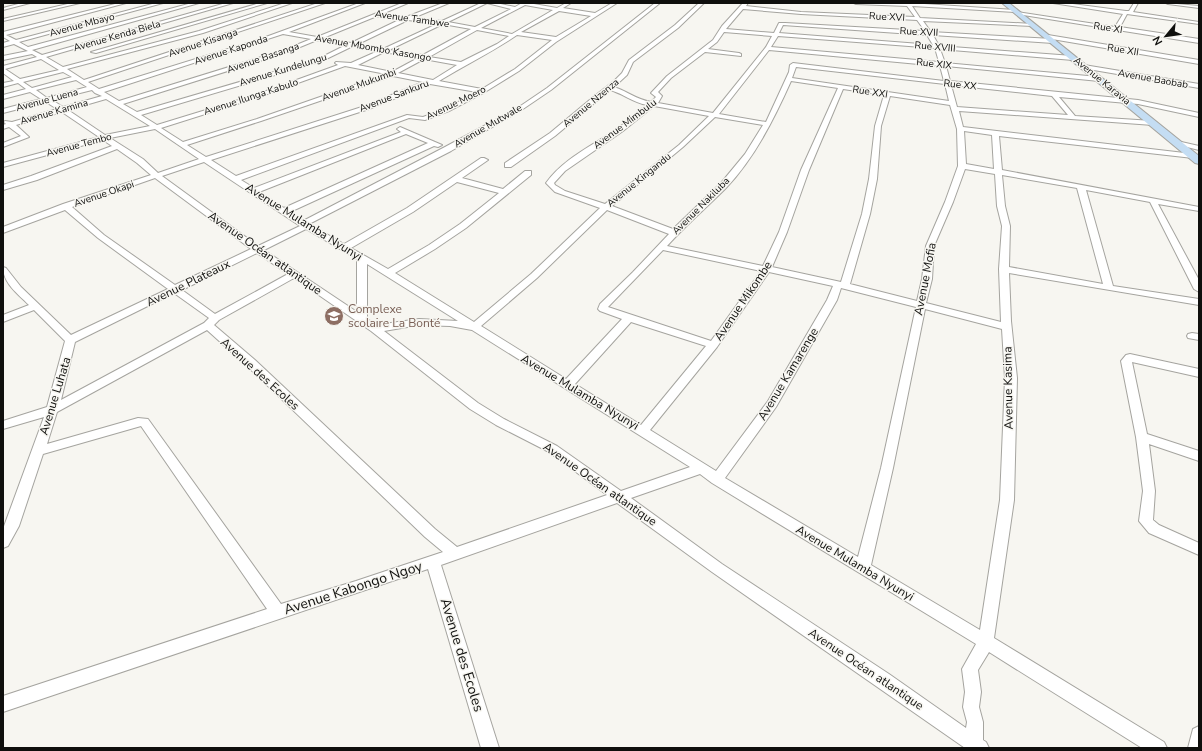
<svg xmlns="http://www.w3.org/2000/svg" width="1202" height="751" viewBox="0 0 1202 751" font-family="'Nunito Sans',sans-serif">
  <rect width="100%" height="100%" fill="#f7f6f1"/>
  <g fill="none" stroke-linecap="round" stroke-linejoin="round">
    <g stroke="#a5a49f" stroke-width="2">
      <path id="street" d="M22 3H30L3 10V8Z
        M72 3H80L3 21V19Z
        M119 3H126L6 35 16 40 156 3H163L19 42 28 47 192 3H199L32 50 42 55 226 3H233L46 57 63 67 199 31 285 3H292L203 33 67 69 84 80 318 3H325L88 82 99 89 263 38 359 3H365L289 32 317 37 402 3H408L382 14 406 17 443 3H449L413 18 442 21 481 3H496L515 7 522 3H528L557 8 566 3H571L563 8 595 13 612 3H617L556 42 519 71 485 92 449 111 425 120 409 118 241 180 254 188 401 132 397 129 400 127 442 145 438 147 434 146 290 212 303 221 445 147 519 107 547 88 655 3H660L551 90 523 109 451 151 309 224 344 244 407 208 481 158H484L488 160 462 178 503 189 525 171H531V175L466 228 435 249 395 273 474 322 531 274 600 208 555 192 546 183C564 158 594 145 618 128 628 121 637 112 647 105 632 102 624 94 610 90L555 136 511 167H505V163L550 133 592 98 614 81 622 73 629 60 675 25 699 3H704L678 28 633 62 627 75 614 87C629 92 635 99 651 102L656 97 651 93 667 76 713 40 722 26 743 3H748L746 6 801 12 915 17 907 6 856 4 854 3H909L1015 10 1017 12 1115 27 1123 14 1053 3H1065L1126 11H1129L1134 3H1138L1133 12 1199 22V24L1127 14 1120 27 1199 39V43L1017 14 1015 12 912 6 920 18 1033 24 1035 25 1033 26 923 21 931 32 1053 39 1056 41 1053 43 933 35 939 46 1073 56 1076 58 1073 60 940 49 945 63 1099 77 1102 79 1099 81 946 66 950 81 1138 100 1199 113V117L1138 104 1059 97 1075 116 1153 121 1156 123 1153 125 959 111 963 127 1193 154 1197 156 1193 158 999 136 1002 170 1199 207V211L1158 204 1199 280V292L1194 289 1150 202 1086 190 1113 286 1199 299V305L1009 273 1011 321 1017 378 1014 500 994 638 1164 742 1167 748H1142L989 652 978 670 981 692 979 707 983 722V740L986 742 989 748H965L712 572 617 503 441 565 499 748H481L428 569 3 712V696L267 609 141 426 43 454 19 526 8 546 3 548V529L44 417 3 429V421L47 407 65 341 34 310 3 322V315L29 305C18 294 3 283 3 267L6 268 21 287 71 335 168 289 98 238 65 210 3 233V227L63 204 151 175 137 163 117 149 37 180 3 190V185L31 176 112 146 103 140 3 167V163L99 137 62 112 16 125 29 137 3 147V143L21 136 9 127 3 129V125L6 124 4 122 5 121 12 122 57 109 46 102 3 113V109L41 99 30 92 3 99V95L26 89 18 83 3 87V83L14 81 3 73V66L37 57 32 54 3 60V56L28 51 14 44 3 47V43L10 41 3 37V32ZM487 3 511 9 475 27 448 22ZM525 5 553 10 512 34 481 28ZM743 9 801 14 917 20 925 31 785 23H779L774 33 726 29ZM559 11 591 16 556 37 521 32ZM377 16 401 19 351 43 323 38ZM408 20 437 24 383 49 358 44ZM443 24 471 29 423 55 389 50ZM783 25 927 35 933 45 779 33ZM477 30 509 36 497 44 461 62 429 57ZM724 32 772 36 766 47 713 113 658 103 662 96 658 92 671 78 705 52 741 56V54L739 53 708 49 717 42ZM283 34 311 39 284 50 119 101 104 92ZM517 35 552 40 515 69 482 89 439 81C465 65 492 52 517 35ZM778 36 935 48 939 62 771 47ZM317 40 346 45 318 59 137 112 123 104 288 52ZM353 46 378 51 351 63 336 62 335 63 338 65 255 95 157 125 141 115 322 61ZM769 50 940 66 944 81 793 63 790 65 789 72 766 122 719 114ZM384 52 418 58 392 72 358 65ZM41 59 59 70 20 79 5 69ZM424 59 457 65 433 80 398 73ZM345 66 386 74 257 119 183 142 161 128 259 97ZM796 67 945 84 949 101 792 78ZM63 72 72 77 32 88 23 82ZM393 76 423 82 365 106 206 157 187 145 261 121ZM76 80 87 87 47 98 36 90ZM791 81 838 88 801 170 779 232 763 266 667 246C686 225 707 207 726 188 755 157 774 119 791 81ZM430 84 477 92 445 109 423 117 407 115 236 176 211 160 369 109ZM951 85 1052 96 1068 115 957 107ZM843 89 884 95 875 126 869 179 862 214 841 282 772 267 787 232 809 170ZM92 90 95 93 102 96 63 107 52 100ZM890 96 950 105 957 129 958 166 945 202 926 246 922 279 917 301 850 284 870 214 877 179 881 126ZM106 99 150 126 105 135 68 110ZM654 106 709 116 679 145 605 204 565 191 555 185 554 183 565 171 623 131ZM715 117 763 125 745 154 721 183 673 229 612 206 683 147ZM155 129 199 159 158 173 143 159 110 138ZM964 131 992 135 994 169 966 164ZM406 134 428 143 284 208 259 192ZM204 162 300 226 258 246 162 176ZM965 169 995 174 997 206 1002 226 999 269 1001 322 926 303 932 279 934 246 953 202ZM1002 175 1077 188 1103 284 1009 267 1010 226 1005 206ZM155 178 251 249 175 285 104 235 72 207ZM457 182 499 193 460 224 429 245 388 269 351 248 413 212ZM607 210 669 234 633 272 600 304 598 309 600 311 622 319 566 379 481 326 537 278ZM306 229 357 259V312L264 250ZM663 250 761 271 711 341 608 307ZM257 253 288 274 215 314 182 290ZM367 264 458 321 419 319 377 325 367 319ZM769 272 833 286 827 300 768 401 716 471 650 430 717 347ZM294 278 371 331 470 409 496 425 549 452 607 495 457 547 435 529 255 360 214 325 219 320ZM841 288 916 307 881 468 858 557 725 478 776 407 837 300ZM174 293 209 318 204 323 61 400 75 342ZM925 309 1002 329 1005 378 1000 500 980 630 871 565 893 468ZM631 322 706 346 641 425 575 384ZM419 325 450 326 472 330 690 467 621 491 557 446 504 419 478 403 384 331ZM207 330 247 366 425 537 443 552 356 581 281 604 148 419 138 418 47 444 57 412ZM700 474 712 483 976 644 962 669 965 692 963 707 967 722 966 728 889 674 722 564 631 498Z
        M260 3H267L96 53 91 52Z
        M1166 3 1199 6V8L1168 4Z
        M1048 35 1199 60V64L1046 38V36Z
        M1084 65 1199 84V88L1082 68V66Z
        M1177 141 1199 146V150L1175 144V142Z
        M1192 333 1199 334V340L1188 338 1187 336 1188 334Z
        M1130 354 1199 369V377L1132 362 1147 434 1199 451V461L1149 444 1155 491 1153 520 1159 525 1199 543V555L1149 533 1139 521 1143 491 1136 437 1121 361 1126 355Z
        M1199 726V748H1188L1193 729Z"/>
    </g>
    <g stroke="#a5a49f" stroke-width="2">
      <path id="secondary" d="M1002 3H1009L1199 156V164L1195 163Z"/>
    </g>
    <use href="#street" fill="#fff" fill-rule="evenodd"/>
    <use href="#secondary" fill="#c4ddf3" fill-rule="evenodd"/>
  </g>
  <defs>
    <g id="school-disc" transform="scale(1)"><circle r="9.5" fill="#8d6e63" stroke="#f7f6f1"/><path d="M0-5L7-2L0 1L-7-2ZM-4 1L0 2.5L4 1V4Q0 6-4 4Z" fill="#fff"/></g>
  </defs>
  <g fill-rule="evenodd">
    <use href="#school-disc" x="334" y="316"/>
  </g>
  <g text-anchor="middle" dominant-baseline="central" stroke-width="3" stroke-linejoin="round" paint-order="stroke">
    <g font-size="10" fill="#0f0f0d" stroke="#f7f6f1">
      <text transform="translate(887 17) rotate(3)">Rue XVI</text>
      <text transform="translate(412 19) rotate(8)">Avenue Tambwe</text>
      <text transform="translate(82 25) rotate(-15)">Avenue Mbayo</text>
      <text transform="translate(1108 28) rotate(9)">Rue XI</text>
      <text transform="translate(919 32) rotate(3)">Rue XVII</text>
      <text transform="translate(117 36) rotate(-16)">Avenue Kenda Biela</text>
      <text transform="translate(203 43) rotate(-18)">Avenue Kisanga</text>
      <text transform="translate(935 47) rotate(5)">Rue XVIII</text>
      <text transform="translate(373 48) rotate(10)">Avenue Mbombo Kasongo</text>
      <text transform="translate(231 50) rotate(-18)">Avenue Kaponda</text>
      <text transform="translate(1123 50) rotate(9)">Rue XII</text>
      <text transform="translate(263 58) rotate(-19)">Avenue Basanga</text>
      <text transform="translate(934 64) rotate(6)">Rue XIX</text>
      <text transform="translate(283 70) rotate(-17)">Avenue Kundelungu</text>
      <text transform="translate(1153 79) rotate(10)">Avenue Baobab</text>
      <text transform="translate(1102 81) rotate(39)">Avenue Karavia</text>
      <text transform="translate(359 85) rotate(-20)">Avenue Mukumbi</text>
      <text transform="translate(960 85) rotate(6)">Rue XX</text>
      <text transform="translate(870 92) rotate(9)">Rue XXI</text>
      <text transform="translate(394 96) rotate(-21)">Avenue Sankuru</text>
      <text transform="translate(251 97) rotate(-18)">Avenue Ilunga Kabulo</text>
      <text transform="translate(47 100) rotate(-15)">Avenue Luena</text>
      <text transform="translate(456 103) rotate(-26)">Avenue Moero</text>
      <text transform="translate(591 103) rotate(-40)">Avenue Nzenza</text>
      <text transform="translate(54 112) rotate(-16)">Avenue Kamina</text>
      <text transform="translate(625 124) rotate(-37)">Avenue Mimbulu</text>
      <text transform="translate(488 126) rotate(-30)">Avenue Mutwale</text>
      <text transform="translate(79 145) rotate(-15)">Avenue Tembo</text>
      <text transform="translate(639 180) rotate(-39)">Avenue Kingandu</text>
      <text transform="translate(104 194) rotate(-19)">Avenue Okapi</text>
      <text transform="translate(701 206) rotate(-45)">Avenue Nakiluba</text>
    </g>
    <g font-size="12" fill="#0f0f0d" stroke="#f7f6f1">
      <text transform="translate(304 222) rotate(32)">Avenue Mulamba Nyunyi</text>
      <text transform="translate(265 253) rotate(35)">Avenue Océan atlantique</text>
      <text transform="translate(925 279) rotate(-79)">Avenue Mofia</text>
      <text transform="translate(188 283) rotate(-26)">Avenue Plateaux</text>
      <text transform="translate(743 301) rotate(-56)">Avenue Mikombe</text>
      <text transform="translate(260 374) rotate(42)">Avenue des Ecoles</text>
      <text transform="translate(788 374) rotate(-59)">Avenue Kamarenge</text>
      <text transform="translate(1008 388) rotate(-91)">Avenue Kasima</text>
      <text transform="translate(580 392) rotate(31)">Avenue Mulamba Nyunyi</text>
      <text transform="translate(55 396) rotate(-73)">Avenue Luhata</text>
      <text transform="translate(600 484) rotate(35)">Avenue Océan atlantique</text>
      <text transform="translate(855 563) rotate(31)">Avenue Mulamba Nyunyi</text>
      <text transform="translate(866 669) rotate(34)">Avenue Océan atlantique</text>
    </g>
    <g font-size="12" fill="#785e54" stroke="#f7f6f1" text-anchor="start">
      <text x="348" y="309">Complexe<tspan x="348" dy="14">scolaire La Bonté</tspan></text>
    </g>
    <g font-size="14" fill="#0f0f0d" stroke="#f7f6f1">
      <text transform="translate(353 588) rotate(-18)">Avenue Kabongo Ngoy</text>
      <text transform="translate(462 655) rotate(73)">Avenue des Ecoles</text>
    </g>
  </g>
  <rect width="1202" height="751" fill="none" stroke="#0f0f0d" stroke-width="8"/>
  <g transform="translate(1166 36) rotate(241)" stroke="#f7f6f1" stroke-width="3" paint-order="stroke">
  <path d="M0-3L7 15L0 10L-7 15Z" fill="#0f0f0d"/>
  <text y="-6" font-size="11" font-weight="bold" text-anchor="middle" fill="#0f0f0d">N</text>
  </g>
</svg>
